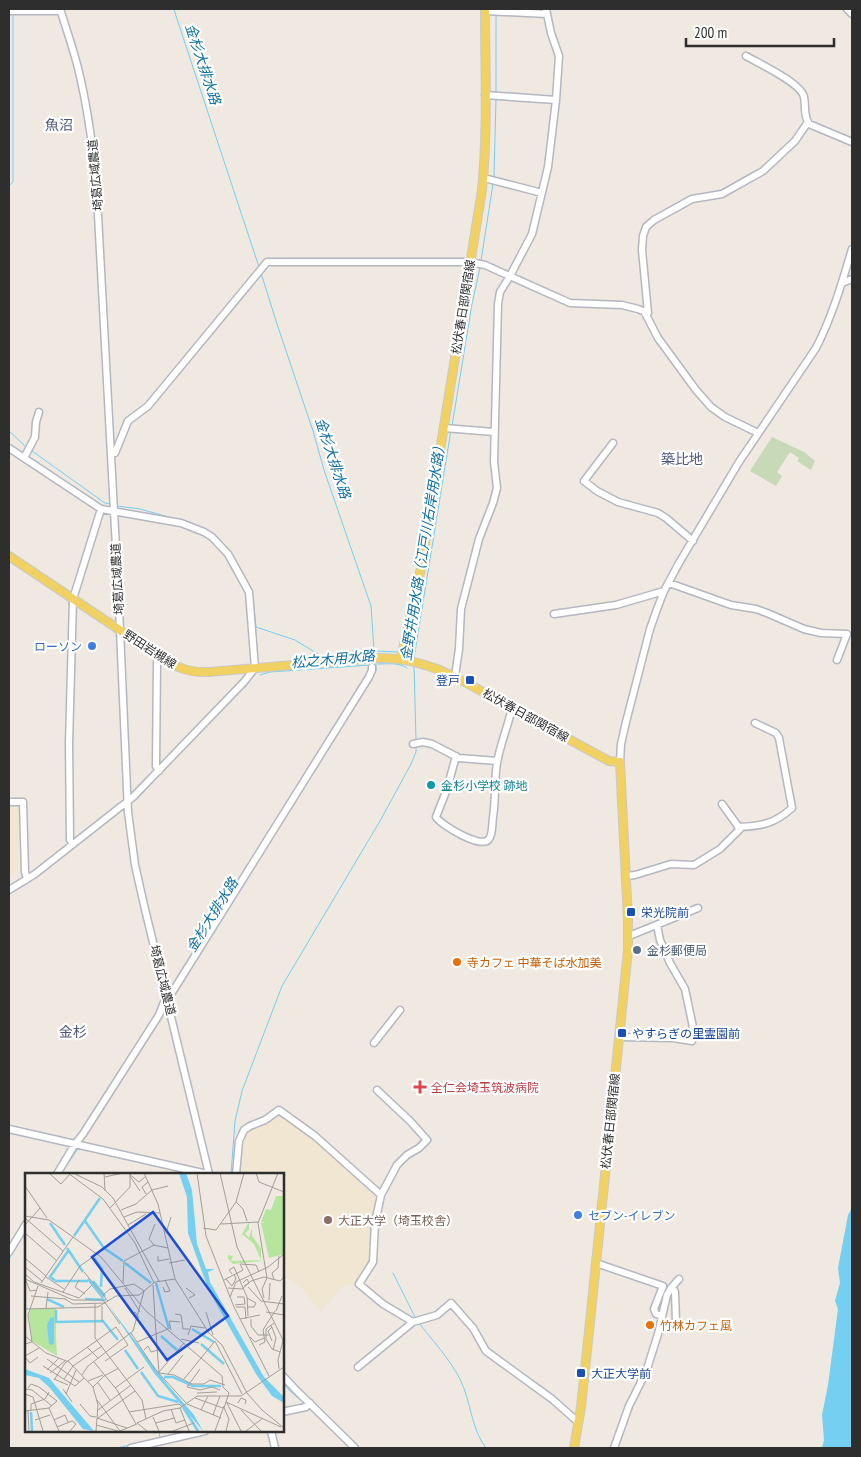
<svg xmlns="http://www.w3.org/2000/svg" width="861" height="1457" viewBox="0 0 861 1457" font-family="'PT Sans Narrow','Noto Sans JP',sans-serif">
  <rect width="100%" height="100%" fill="#efe9e1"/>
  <path fill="#f0e6d1" d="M9 805H19L18 871 9 877Z
    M281 1115 311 1138 376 1195 371 1259 368 1265 356 1283 343 1286 321 1312 299 1285 283 1276 282 1174H240L243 1143 247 1133 254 1127 265 1123Z"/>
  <path fill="#c8d9b8" d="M772 437 804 452 815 461 811 470 797 461 799 458 790 452 777 472 782 476 776 486 750 471Z"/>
  <path fill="#75cff0" d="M852 1208V1448H822L824 1440 822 1415 828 1385 838 1309 835 1301 840 1283 838 1268 848 1215Z"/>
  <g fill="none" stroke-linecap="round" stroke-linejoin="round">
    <path stroke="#75cff0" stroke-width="1" d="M174 9 176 16 259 267
      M496 92V14
      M494 177 496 99
      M9 186 13 182V14
      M481 261 493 184
      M261 273 277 324 313 431 324 470 371 606 374 650
      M452 426 472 304 480 268
      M9 431 26 447
      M32 451 105 503 111 504
      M117 506 140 509 179 520
      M253 599 256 627 295 640 321 656 374 651 399 652
      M406 652 414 653
      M414 658 451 430
      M377 664C387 664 398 662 407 668
      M414 664 416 740
      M260 675 270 672 370 665
      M310 777 376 671V665
      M170 1002 175 992
      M81 1144 88 1132
      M61 1174 79 1147
      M231 1174 235 1121 242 1091 282 986 380 821 411 764 416 752V747
      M9 1259 26 1231
      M393 1273 416 1319
      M418 1322C433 1341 449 1358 460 1379 471 1401 471 1429 486 1448
      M282 1382 290 1391 305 1404
      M310 1408 350 1448
      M117 1448 160 1438 159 1431"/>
    <g stroke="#b4b7c1" stroke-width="9">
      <path id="minor" d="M60 9C66 28 73 48 78 68 87 104 92 141 96 178L118 585 128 812 135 865 144 905 209 1174
        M847 9 852 14
        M9 11H60
        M485 11 547 14
        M746 56C760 64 801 83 804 97 806 106 803 115 809 124L852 142
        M485 95 556 100
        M484 178 542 193
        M842 283 852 279
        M644 311 658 338 696 390 711 407 725 417 758 433
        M444 428 494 432
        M613 443 584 481 597 491 618 502 658 513 666 518 693 541
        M9 448 101 509 181 523 204 532 212 537 228 554 249 592 255 668 244 682 133 797 35 874 9 890
        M111 454 115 453 128 421 148 406 267 262H470L485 265 570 303 622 305 638 309 648 313 642 250 643 236 646 227 654 220 692 199 722 194 763 171 795 141 808 122
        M24 458 35 437 36 422 39 412
        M669 583 731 605 756 609 767 613 804 629 821 633 847 634 837 660
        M554 614 616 605 664 591
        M455 676 459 649 461 609 479 539 493 503 497 488 494 462 498 304 500 292 510 276 532 234 548 167 556 100 559 56 551 33 546 9
        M413 744 423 742 432 744 459 758 497 761
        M456 756 447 789 436 817C441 825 482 850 489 839 493 834 492 823 493 817 496 799 494 781 497 763 500 745 508 726 512 708
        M620 762 621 744 626 722 650 629 656 612 664 591 679 563 739 462 816 348C832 317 842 283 852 249
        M159 771 156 766 157 661 159 656
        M9 802H23L25 872 27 879
        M738 827C762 826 774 824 792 808L779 738 776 733 755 723
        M73 844 70 840 69 743 73 599 101 509
        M626 876 635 875 671 864 694 865 720 849 740 829 722 804
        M629 936 698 908
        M166 992 173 991 369 677 372 670V667
        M619 1037 673 1038 692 1041 693 1027 685 989 670 963 660 940 657 925
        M374 1043 400 1010
        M377 1090 410 1121 427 1140 419 1148 407 1155 397 1165 381 1195 375 1223 373 1262 359 1284 383 1304 413 1322
        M9 1129 207 1174
        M57 1174 75 1144 83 1134 159 1015 164 1002 167 999
        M236 1174 239 1141 244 1130 250 1126 265 1120 279 1110 315 1136 381 1195
        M9 1252 26 1224
        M596 1263 663 1286 654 1309 656 1314 662 1316
        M671 1288H673L675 1292 676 1321 680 1325
        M358 1367 413 1322 437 1315 451 1303 473 1328 486 1351 552 1399 578 1422
        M282 1375 296 1390 355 1448
        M282 1412 306 1407 310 1403
        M271 1431 275 1448
        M131 1448 205 1431
        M614 1448 629 1406 646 1372 658 1334 667 1295 671 1288 679 1279"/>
    </g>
    <g stroke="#c9c9c9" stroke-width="10">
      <path id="major" d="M9 556 157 655C176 667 187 673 209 672L377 658C428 656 468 684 511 708 544 726 576 743 609 761L620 762 628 919V950L590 1322 581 1407 574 1448
        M401 658 418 584 424 550 482 190C488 130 485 69 485 9"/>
    </g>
    <use href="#minor" stroke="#fff" stroke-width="6"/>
    <use href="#major" stroke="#f2d163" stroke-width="8"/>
  </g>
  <g fill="#3f7fe0" stroke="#fff" stroke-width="2">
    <circle cx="92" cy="646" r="5"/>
    <circle cx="578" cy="1215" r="5"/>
  </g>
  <g fill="#1a4fb4" stroke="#fff" stroke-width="2">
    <rect x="465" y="675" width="10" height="10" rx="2.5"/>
    <rect x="626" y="907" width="10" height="10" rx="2.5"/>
    <rect x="617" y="1028" width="10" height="10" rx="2.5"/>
    <rect x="576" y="1368" width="10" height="10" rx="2.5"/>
  </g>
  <circle fill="#0f9aa8" stroke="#fff" stroke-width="2" cx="431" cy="785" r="5"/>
  <circle fill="#5c6f8a" stroke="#fff" stroke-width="2" cx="637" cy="950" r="5"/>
  <g fill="#e8710a" stroke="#fff" stroke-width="2">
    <circle cx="457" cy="962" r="5"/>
    <circle cx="650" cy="1325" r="5"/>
  </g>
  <path fill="#e0444e" stroke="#fff" stroke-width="2" d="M417.5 1079.5h5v5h5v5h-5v5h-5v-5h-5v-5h5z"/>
  <circle fill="#8d6e63" stroke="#fff" stroke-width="2" cx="328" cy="1220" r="5"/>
  <g text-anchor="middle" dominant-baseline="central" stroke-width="4.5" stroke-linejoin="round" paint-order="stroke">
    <g font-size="12" fill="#2e2e2e" stroke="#fff">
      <text transform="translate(95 175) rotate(-95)">埼葛広域農道</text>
      <text transform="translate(463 307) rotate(-81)">松伏春日部関宿線</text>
      <text transform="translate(117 579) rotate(-93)">埼葛広域農道</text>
      <text transform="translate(150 649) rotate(33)">野田岩槻線</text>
      <text transform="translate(526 715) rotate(29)">松伏春日部関宿線</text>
      <text transform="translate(163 980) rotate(76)">埼葛広域農道</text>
      <text transform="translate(610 1121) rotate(-84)">松伏春日部関宿線</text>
    </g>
    <g font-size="12" fill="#366cbe" stroke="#fff" text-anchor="end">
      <text x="82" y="646">ローソン</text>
      <text x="588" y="1215" text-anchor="start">セブン-イレブン</text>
    </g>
    <g font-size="12" fill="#164399" stroke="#fff" text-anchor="start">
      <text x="460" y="680" text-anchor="end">登戸</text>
      <text x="641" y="912">栄光院前</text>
      <text x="632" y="1033">やすらぎの里霊園前</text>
      <text x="591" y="1373">大正大学前</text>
    </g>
    <g font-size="12" fill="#0d838f" stroke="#fff" text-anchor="start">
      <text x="441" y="785">金杉小学校 跡地</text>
    </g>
    <g font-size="12" fill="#4e5e75" stroke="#fff" text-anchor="start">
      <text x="647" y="950">金杉郵便局</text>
    </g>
    <g font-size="12" fill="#c56008" stroke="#fff" text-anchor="start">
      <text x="467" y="962">寺カフェ 中華そば水加美</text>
      <text x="660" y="1325">竹林カフェ風</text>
    </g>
    <g font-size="12" fill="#be3a42" stroke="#fff" text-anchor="start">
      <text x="431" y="1087">全仁会埼玉筑波病院</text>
    </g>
    <g font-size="12" fill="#785e54" stroke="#fff" text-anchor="start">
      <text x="338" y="1220">大正大学（埼玉校舎）</text>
    </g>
    <g font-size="14" font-style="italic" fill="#0d6fa3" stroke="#fff">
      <text transform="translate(203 64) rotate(72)">金杉大排水路</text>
      <text transform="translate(333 458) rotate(72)">金杉大排水路</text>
      <text transform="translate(423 550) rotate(-81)">金野井用水路（江戸川右岸用水路）</text>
      <text transform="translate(333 659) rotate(-5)">松之木用水路</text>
      <text transform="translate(212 915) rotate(-58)">金杉大排水路</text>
    </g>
    <g font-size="14" fill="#4d5680" stroke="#fff">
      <text x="59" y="125">魚沼</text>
      <text x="682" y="459">築比地</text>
      <text x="73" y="1032">金杉</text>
    </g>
  </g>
  <g transform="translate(25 1173)">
    <rect width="259" height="259" fill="#efe9e1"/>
    <path d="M251 23H259V81L244 85 236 50H240L236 49 241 36 246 37ZM224 49V57L220 60 224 65 227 55V63L236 75V88L208 91 203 86V82L208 83 206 88 236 87 229 71 217 61ZM31 135V164L32 183 7 168 4 143 5 136Z" fill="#b6e59e"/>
    <path d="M154 0H161L167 17 172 71 181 96H190L183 99 185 109 239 204 259 224V230L247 223 231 201 184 118 163 60 162 24ZM82 130 142 211 169 242 178 258 129 200ZM29 144V170L27 172 24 171 22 152 25 145ZM0 196 24 205 69 258 58 256 25 215 14 205 0 202Z" fill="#75cff0"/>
    <path fill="none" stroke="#75cff0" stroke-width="2.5" d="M60 48 79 75 98 88M25 50 40 72M49 63 75 25M42 75 58 99M43 78 25 104 31 108H63M69 85 77 96 76 114M100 90 126 110M63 106 78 125M68 108 80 123M131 110 144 156M22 126 39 134M60 126 81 127M31 137V149L78 148 93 167M167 156 189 169M136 163 152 177M176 171 199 191M100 177 113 196M116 199 133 223 153 229M139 204H148L168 213H196M158 234 173 258M6 239 7 258"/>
    <path fill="none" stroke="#a29e99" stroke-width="1" d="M24 0 36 11 45 1M43 0 78 26 110 70 129 110M48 0 77 14 88 25 134 108M79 0 80 18M103 0 114 9 120 4M119 0 133 31 150 106M172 0 181 63 209 134 244 203M195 0 212 74 258 167M219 0 211 29 218 36 222 48M231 0 234 9 259 19M105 3 115 18M80 4 98 0M0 13 22 45M127 17 143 13M121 21 117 14 123 9M85 35 105 14V0M96 37 111 31 127 17M0 43 24 47 76 84 121 138 197 203 198 214 204 220 199 235 204 246 201 258M99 44 112 39 135 40M0 45 38 78M196 51 234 49M0 52 15 35M103 52 121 41M178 55 191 57 211 29M0 60 32 88M141 60 146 44M128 72 143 75M133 83V88L144 86M1 86 21 103M144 90 160 87M0 94 17 108M59 99 83 128M0 101 9 109 54 125 67 112M207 101 204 97 209 94 222 124 223 143M21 104 39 116M242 105 233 50 253 0M0 106 48 127H78L95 151M201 106 207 113 211 106 209 101M54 107 50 114 60 121M199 107 218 97 215 91 231 92 234 99M249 107 247 100 253 95 254 83M1 108 5 118 12 117M16 110 48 64M98 110 99 88 129 72 124 66 130 51M218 110 222 106 224 110 219 113M128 112 130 145M138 114 140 119 145 118 140 107M223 114 236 128 259 131M89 115 107 141 110 139 114 145M100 115 115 139M161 115 170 122 164 125M203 115 217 116 226 108 239 104 255 108 259 104M38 119 55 93 72 81M6 123 41 126M205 124 211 109 243 94 259 81M222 125 231 130 229 134H223M239 125 237 116 242 105M40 126 48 131 80 130M244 127 245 110M70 130V165L117 227 121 246M210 132 220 131 219 124H212M77 133V149M211 134H220L221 146M21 135 23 119M0 136 73 134 91 123 114 122 130 109 150 106 184 160 197 172 222 220 237 237 259 255M251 138 257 123M181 139 188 162M241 139 259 142M150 141 156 142 158 156H164M130 146 134 200M215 146 235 142M226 146V153L233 162H244M249 150 241 156V166L247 176 255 179M246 152 251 165 248 177M247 154 243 158 247 168M146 157 144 148 155 149M106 160 130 196 162 231 196 245M163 162 166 153 180 155M0 163 21 180 44 189 68 214 73 232 71 258M225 164 230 169 239 165M156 166 174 170M190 168 217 221M112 169 143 156M0 171 7 169 3 142 13 113M234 172 240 169 238 157 250 138M62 174 73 185M119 177 123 173 126 179 133 177M0 183 14 175M0 184 5 190 13 184M22 186 54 209M69 189 92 217 111 251M18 193 50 213 59 205M175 196 162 214 175 217 187 214 195 217M254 196 253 187 259 164M22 197 34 185M134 199 159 170M25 200 40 188M134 200 149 202 167 211H179L185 207 200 212M143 201 158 182M57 202 63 193 108 158 119 118 109 111 85 116 78 122M29 206 43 212M39 206 48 193 77 173M159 206 190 168M29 207 40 190 91 154 103 172 80 188M63 208 78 202M73 210 85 227M68 214 79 203 94 195M90 215 119 194M0 216 7 217 27 233M38 216 47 229M172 220 192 219M0 221 8 224 18 258M41 221 51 197M170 225 198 235M72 227 95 258M201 229 256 254M202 230 216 258M213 230 216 225 221 227 220 231M55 231 65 243 71 244M24 235 34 258M155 235 164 258M146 236 151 250 160 247M73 237 106 212M176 237 183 223M216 237 236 258M0 238 24 235 32 228 14 214 6 211 3 215M3 238 4 258M6 238V231L20 226 24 219M104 239 154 231 157 234M188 242 195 223M128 244 134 258M72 245 102 255M73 245 110 218M10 247 25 242M29 247 40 242 43 249M131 250 149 245M71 252 93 258M32 254 47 248 51 251 45 258M95 258 112 251M122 258 112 250 138 238 155 235 172 223H216L259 194M148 258 169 250M190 258 199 233M221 258 238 245"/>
    <path fill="#1d4ed8" fill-opacity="0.15" stroke="#1d4ed8" stroke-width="2.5" d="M128 39 203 143 142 187 67 84Z"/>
    <rect width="259" height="259" fill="none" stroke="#2e2e2e" stroke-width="2.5"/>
  </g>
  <rect width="861" height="1457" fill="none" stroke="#2e2e2e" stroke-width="20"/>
  <path d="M686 38v8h148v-8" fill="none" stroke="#2e2e2e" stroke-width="2.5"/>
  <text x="694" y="38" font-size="15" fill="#2e2e2e" stroke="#ffffff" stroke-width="4" paint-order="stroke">200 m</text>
</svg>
